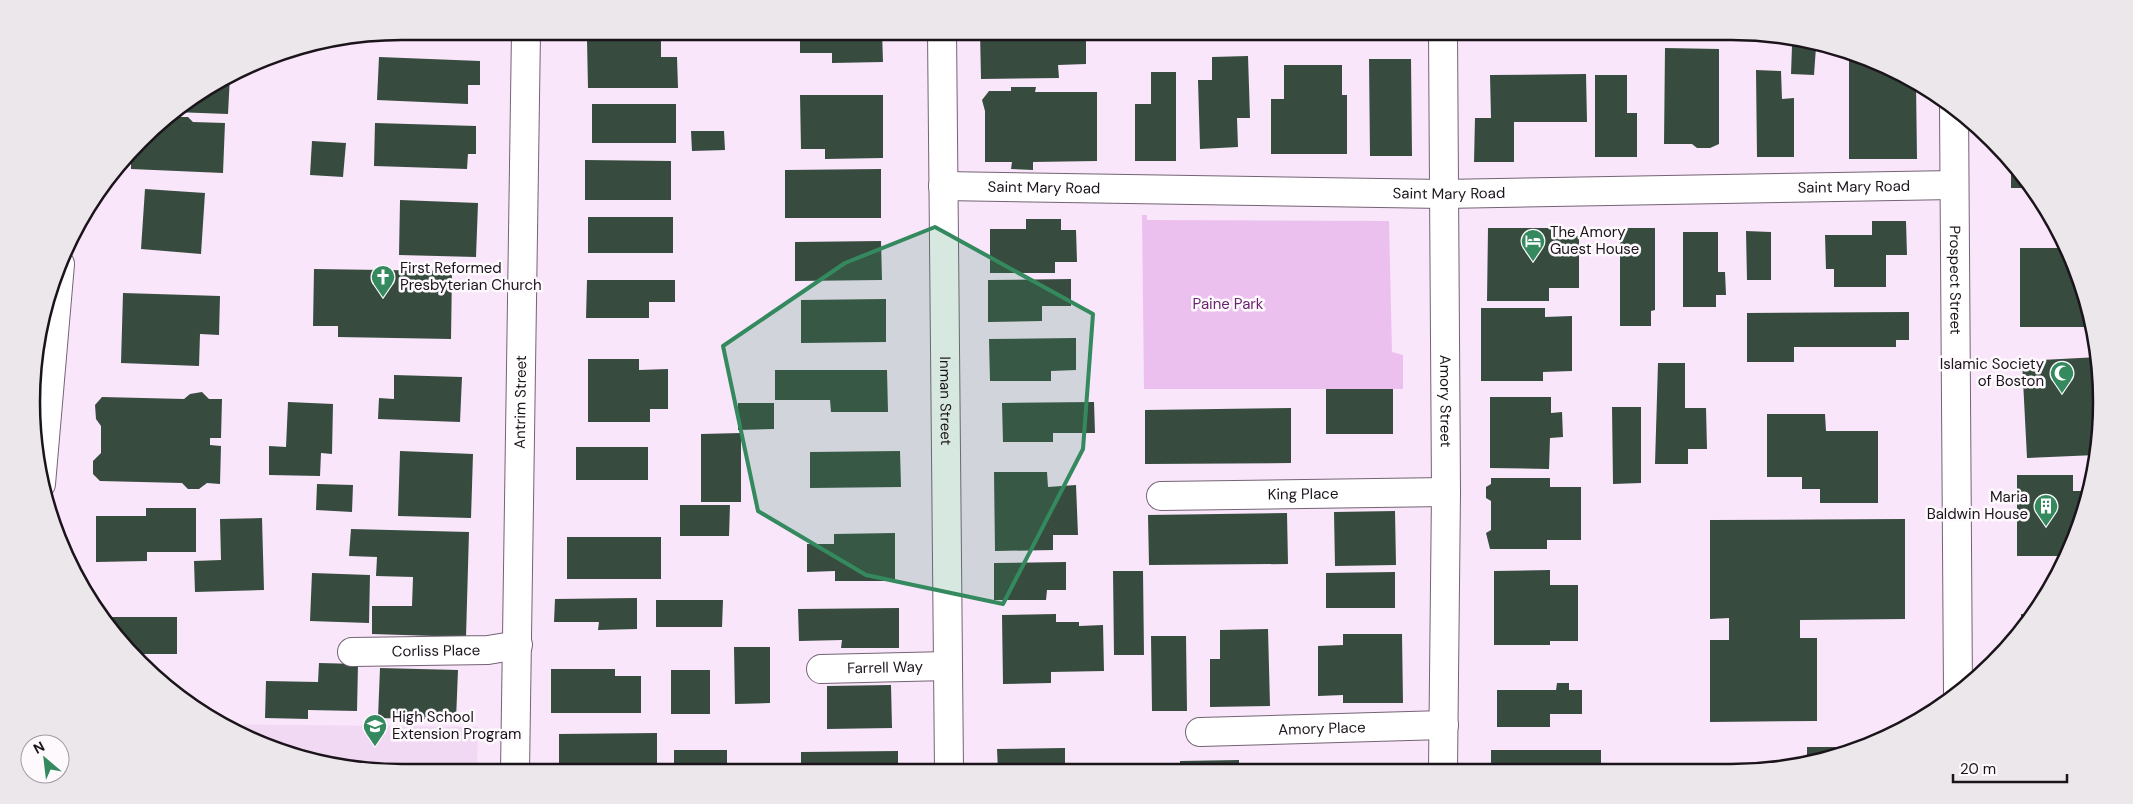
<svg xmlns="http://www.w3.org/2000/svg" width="2133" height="804" viewBox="0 0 2133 804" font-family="'DM Sans',sans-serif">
  <rect width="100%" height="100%" fill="#f9e6fa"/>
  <path fill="#f2d9f3" d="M222 724 478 727 477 773H402L306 760 238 735Z"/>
  <path fill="#ecc0ee" d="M1142 215H1147V220L1389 221 1392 352 1403 355V389H1144Z"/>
  <path fill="#374c3f" d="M800 31H882L883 62 832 63V53H800Z
    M980 31H1086V64L1058 65 1059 78 981 79Z
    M1288 31H1399V39H1288Z
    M587 40H661V57H677L678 88H588Z
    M1792 46 1816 47 1814 75 1791 74Z
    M1665 48 1719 49V144L1710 148H1697L1692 144H1664Z
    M1248 56 1250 118H1237L1238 147 1200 149 1198 80H1212V57Z
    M1849 56H1860L1895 70 1916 83 1917 159H1849Z
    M379 57 480 61V85H468V104L377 100Z
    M1369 59H1411L1412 156H1370Z
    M1284 65H1342V95H1347V154H1271V99H1284Z
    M1756 70 1781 71 1782 99 1794 98V157H1757Z
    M1151 72H1176V161H1135V104H1151Z
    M1586 74 1587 122H1514V162H1474L1475 118H1491L1490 75Z
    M230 75 228 114 174 112 217 81Z
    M1595 75H1627V113H1637V157H1595Z
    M1011 87H1036L1035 92H1097V161L1033 162V170L1011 169 1012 162H985V111L982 100 989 91H1011Z
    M800 95H883V158L825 159V149H801Z
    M592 104H676V143H592Z
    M179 117H188L193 122 225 123 223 173 131 169V156L158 123 162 120 174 121Z
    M375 123 476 126V154H468L467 169 374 166Z
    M691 131H724L725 150 692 151Z
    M312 141 346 143 343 177 310 175Z
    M2011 159 2032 188H2011Z
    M585 160 671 161V200H585Z
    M881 169V218H785V170Z
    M145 189 205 193 201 254 141 249Z
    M400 200 478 203 476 257 399 255Z
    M588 217H673V253H588Z
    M1026 219H1061V230H1076L1077 262H1055V273H990V229H1026Z
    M1872 221H1906L1907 255H1886V287H1834V269H1826L1825 235H1872Z
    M1488 228H1551V236H1579V288H1549V301H1487Z
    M1620 228H1655V310L1651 311V326H1620Z
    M1746 231 1771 232V280H1747Z
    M1683 232H1718V272H1725L1726 295H1716V307H1683Z
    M881 241 882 280 795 281V242Z
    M2020 248H2066L2082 283 2090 317H2088V327H2020Z
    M314 269 452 271 451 339 338 337V326H313Z
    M1071 279V306H1042V321L988 322V280Z
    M587 280H675V302H649V318H586Z
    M123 293 220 296 219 335 200 334 199 366 121 363Z
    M886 299V342L801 343V300Z
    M1481 308H1545V317L1572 316V371L1543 372V381H1481Z
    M1909 312V340H1896V347H1794V362H1747V313Z
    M1076 338V370L1051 371V381H990L989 339Z
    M2099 357 2101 427 2096 455 2027 458 2022 361Z
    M588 359H639V370L668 369V409H650V422H588Z
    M1658 363H1685V408H1706L1707 449H1688V464H1655Z
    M775 370H887L888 412H831L830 400H775Z
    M394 375 462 377 460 422 378 419 379 398 394 399Z
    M1326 389H1393V434H1326Z
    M202 392 209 399H222L221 438H210V445L221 446 220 484 207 483 199 489H188L182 483 100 481 93 474V461L101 453V426L96 419 95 405 102 397 184 399 190 394Z
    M1490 397H1551V413L1562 412 1563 437 1550 438 1549 469 1490 468Z
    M288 402 333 404 332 454 321 453 320 476 269 475V446L286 447Z
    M1094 402 1095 433H1053V442H1003L1002 403Z
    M738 403H774V429L738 430Z
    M1612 407H1641V483L1613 484Z
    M1291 408V463L1145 464V410Z
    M1767 414H1825L1826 431H1878V503H1820V489H1802V477H1767Z
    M741 433V502H701V434Z
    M576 447H648V480H576Z
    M400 451 473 454 471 518 398 516Z
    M900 451 901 487 810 488V452Z
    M994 472H1047L1048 487 1076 485 1078 535H1053V550L995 551Z
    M2017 475H2073V491H2090L2063 556H2017Z
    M1491 478H1550V487H1581V540H1547V549H1490L1486 533 1491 530V501L1486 498V487L1491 484Z
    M317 484 353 485 352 512 316 510Z
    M680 505H730L729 536H680Z
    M146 508H196V552H147V561L96 562V516H146Z
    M1395 511 1396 565 1335 566 1334 512Z
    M1287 513 1288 564 1149 565 1148 515Z
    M262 518 264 590 195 592 194 561 221 560 220 519Z
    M1905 519V619L1800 620V638H1817V721L1710 722V640H1729V618L1710 619V520Z
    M351 529 469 532 466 637 372 634V606H412L413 577 376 576 377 557 349 556Z
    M895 533V581H835V571L807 572V544H834V534Z
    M567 537H661V579H567Z
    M1066 562V590H1047L1046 600H994V563Z
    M1550 570V585H1578V641H1550V645H1494V571Z
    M1113 571H1143L1144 655H1114Z
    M1395 572V608H1326V573Z
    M312 573 370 575 369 623 310 621Z
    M637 598V629L598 630 599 622H554L555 599Z
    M656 600H723L722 627H656Z
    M899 608V648H841L842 640 799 641 798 609Z
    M1056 614V622H1079V626L1103 625 1104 671 1051 672V683L1003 684 1002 615Z
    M2021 614H2034L2021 629Z
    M102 617H177V654H142V659Z
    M1268 629 1270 706 1210 707V659H1220V630Z
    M1343 634H1402L1403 703H1343V695L1318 696V646L1343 645Z
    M1151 636H1186L1187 711H1152Z
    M734 647H770V703L735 704Z
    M319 663 358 664 357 711 308 710V719L265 718 266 681 318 682Z
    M380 668 458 670 456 720 378 718Z
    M551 669H615V676H641V713H551Z
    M671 670H710V714H671Z
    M1557 683H1569V690H1582V714H1550V727H1497V690H1556Z
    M891 685 892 728 827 729V686Z
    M657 733V772H559V734Z
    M1807 747H1853L1807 761Z
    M1065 748V771H998L997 749Z
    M674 750H727V772H674Z
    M1491 750H1601V770H1491Z
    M898 751V772H801V752Z
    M1239 760V771H1180V761Z
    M388 770H454V773H402Z"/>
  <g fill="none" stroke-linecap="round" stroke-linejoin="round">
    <g stroke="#746374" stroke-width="30">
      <g id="minor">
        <path id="s1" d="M1443 31 1446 492 1443 770"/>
        <path id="s2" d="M943 186 1443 194 1954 185"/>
        <path d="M41 484 60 264"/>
        <path id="s3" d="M1161 496 1446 492"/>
        <path id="s4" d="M352 652 488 650 518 645"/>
        <path id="s5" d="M821 669 948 666"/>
        <path id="s6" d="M1200 732 1444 725"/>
        <path id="s7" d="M515 772 526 31"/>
      </g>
    </g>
    <g stroke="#746374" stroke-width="30">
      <g id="major">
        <path id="s8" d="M942 31 949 771"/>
        <path id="s9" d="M1954 106 1958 692"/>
      </g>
    </g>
    <use href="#minor" stroke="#fff" stroke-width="28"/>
    <use href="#major" stroke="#fff" stroke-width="28"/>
  </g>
  <path fill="#348a5e" fill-opacity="0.2" stroke="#348a5e" stroke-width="4" stroke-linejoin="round" d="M935 227 1093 314 1083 449 1003 604 866 575 758 511 723 346 845 263Z"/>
  <defs>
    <g id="hotel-pin" transform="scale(1.25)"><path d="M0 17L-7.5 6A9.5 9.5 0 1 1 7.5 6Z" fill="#348a5e" stroke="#fdf9fd"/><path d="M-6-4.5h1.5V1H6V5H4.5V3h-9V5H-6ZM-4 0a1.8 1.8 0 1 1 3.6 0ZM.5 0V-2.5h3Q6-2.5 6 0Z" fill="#fff"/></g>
    <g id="church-pin" transform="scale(1.25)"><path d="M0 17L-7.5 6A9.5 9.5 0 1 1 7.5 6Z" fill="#348a5e" stroke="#fdf9fd"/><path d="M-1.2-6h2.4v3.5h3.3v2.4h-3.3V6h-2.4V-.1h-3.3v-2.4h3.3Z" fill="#fff"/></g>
    <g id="mosque-pin" transform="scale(1.25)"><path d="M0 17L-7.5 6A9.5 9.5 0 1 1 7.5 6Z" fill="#348a5e" stroke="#fdf9fd"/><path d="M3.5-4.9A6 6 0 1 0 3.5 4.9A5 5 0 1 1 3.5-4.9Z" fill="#fff"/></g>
    <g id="building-pin" transform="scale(1.25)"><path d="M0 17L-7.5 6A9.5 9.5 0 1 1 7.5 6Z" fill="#348a5e" stroke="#fdf9fd"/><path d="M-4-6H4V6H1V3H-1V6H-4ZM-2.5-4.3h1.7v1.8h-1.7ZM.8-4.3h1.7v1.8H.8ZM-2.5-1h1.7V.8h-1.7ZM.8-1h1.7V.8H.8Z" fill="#fff"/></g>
    <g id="school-pin" transform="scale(1.25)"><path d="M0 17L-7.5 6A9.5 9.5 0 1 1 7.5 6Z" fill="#348a5e" stroke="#fdf9fd"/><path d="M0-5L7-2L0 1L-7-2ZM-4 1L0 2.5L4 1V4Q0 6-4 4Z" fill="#fff"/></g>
  </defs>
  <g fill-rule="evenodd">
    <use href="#hotel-pin" x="1533" y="241"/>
    <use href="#church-pin" x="383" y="277"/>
    <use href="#mosque-pin" x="2062" y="373"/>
    <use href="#building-pin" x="2046" y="506"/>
    <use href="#school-pin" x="375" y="726"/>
  </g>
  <g text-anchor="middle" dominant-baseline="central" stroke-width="5" stroke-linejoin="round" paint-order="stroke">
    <g font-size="15" fill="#1b141b" stroke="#fdf9fd">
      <text stroke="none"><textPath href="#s2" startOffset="911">Saint Mary Road</textPath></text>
      <text stroke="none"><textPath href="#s2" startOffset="101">Saint Mary Road</textPath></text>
      <text stroke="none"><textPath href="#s2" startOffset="506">Saint Mary Road</textPath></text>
      <text stroke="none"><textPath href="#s9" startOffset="174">Prospect Street</textPath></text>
      <text stroke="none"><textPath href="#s8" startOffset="370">Inman Street</textPath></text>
      <text stroke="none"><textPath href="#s1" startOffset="370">Amory Street</textPath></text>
      <text stroke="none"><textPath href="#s7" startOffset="370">Antrim Street</textPath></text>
      <text stroke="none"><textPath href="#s3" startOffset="142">King Place</textPath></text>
      <text stroke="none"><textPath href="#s4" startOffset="84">Corliss Place</textPath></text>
      <text stroke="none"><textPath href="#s5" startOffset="64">Farrell Way</textPath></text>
      <text stroke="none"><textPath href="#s6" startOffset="122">Amory Place</textPath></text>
    </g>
    <g font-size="15" fill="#1b141b" stroke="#fdf9fd" text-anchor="start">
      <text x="1550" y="232">The Amory<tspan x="1550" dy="17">Guest House</tspan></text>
      <text x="400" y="268">First Reformed<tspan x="400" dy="17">Presbyterian Church</tspan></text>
      <text x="2044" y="364" text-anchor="end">Islamic Society<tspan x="2044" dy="17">of Boston</tspan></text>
      <text x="2028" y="497" text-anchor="end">Maria<tspan x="2028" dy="17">Baldwin House</tspan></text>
      <text x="392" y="717">High School<tspan x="392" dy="17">Extension Program</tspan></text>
    </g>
    <g font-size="15" fill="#69246e" stroke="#fdf9fd">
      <text x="1228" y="304">Paine Park</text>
    </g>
  </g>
  <path d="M0 0H2133V804H0ZM402 40H1731A362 362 0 0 1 2093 402V402A362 362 0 0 1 1731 764H402A362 362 0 0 1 40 402V402A362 362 0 0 1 402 40Z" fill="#ebe7eb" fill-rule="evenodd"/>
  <path fill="none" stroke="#1b141b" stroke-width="2.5" d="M402 40H1731A362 362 0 0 1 2093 402V402A362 362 0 0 1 1731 764H402A362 362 0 0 1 40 402V402A362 362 0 0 1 402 40Z"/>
  <g transform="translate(45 759) rotate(332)"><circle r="24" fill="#fdf9fd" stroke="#a39da3"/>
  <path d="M0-4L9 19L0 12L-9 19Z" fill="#348a5e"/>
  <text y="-8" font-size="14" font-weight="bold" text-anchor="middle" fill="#1b141b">N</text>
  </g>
  <path d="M1953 774v8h114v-8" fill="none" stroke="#1b141b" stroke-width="2.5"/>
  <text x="1960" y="774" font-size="15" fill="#1b141b" stroke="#fdf9fd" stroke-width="4" paint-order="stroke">20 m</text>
</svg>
